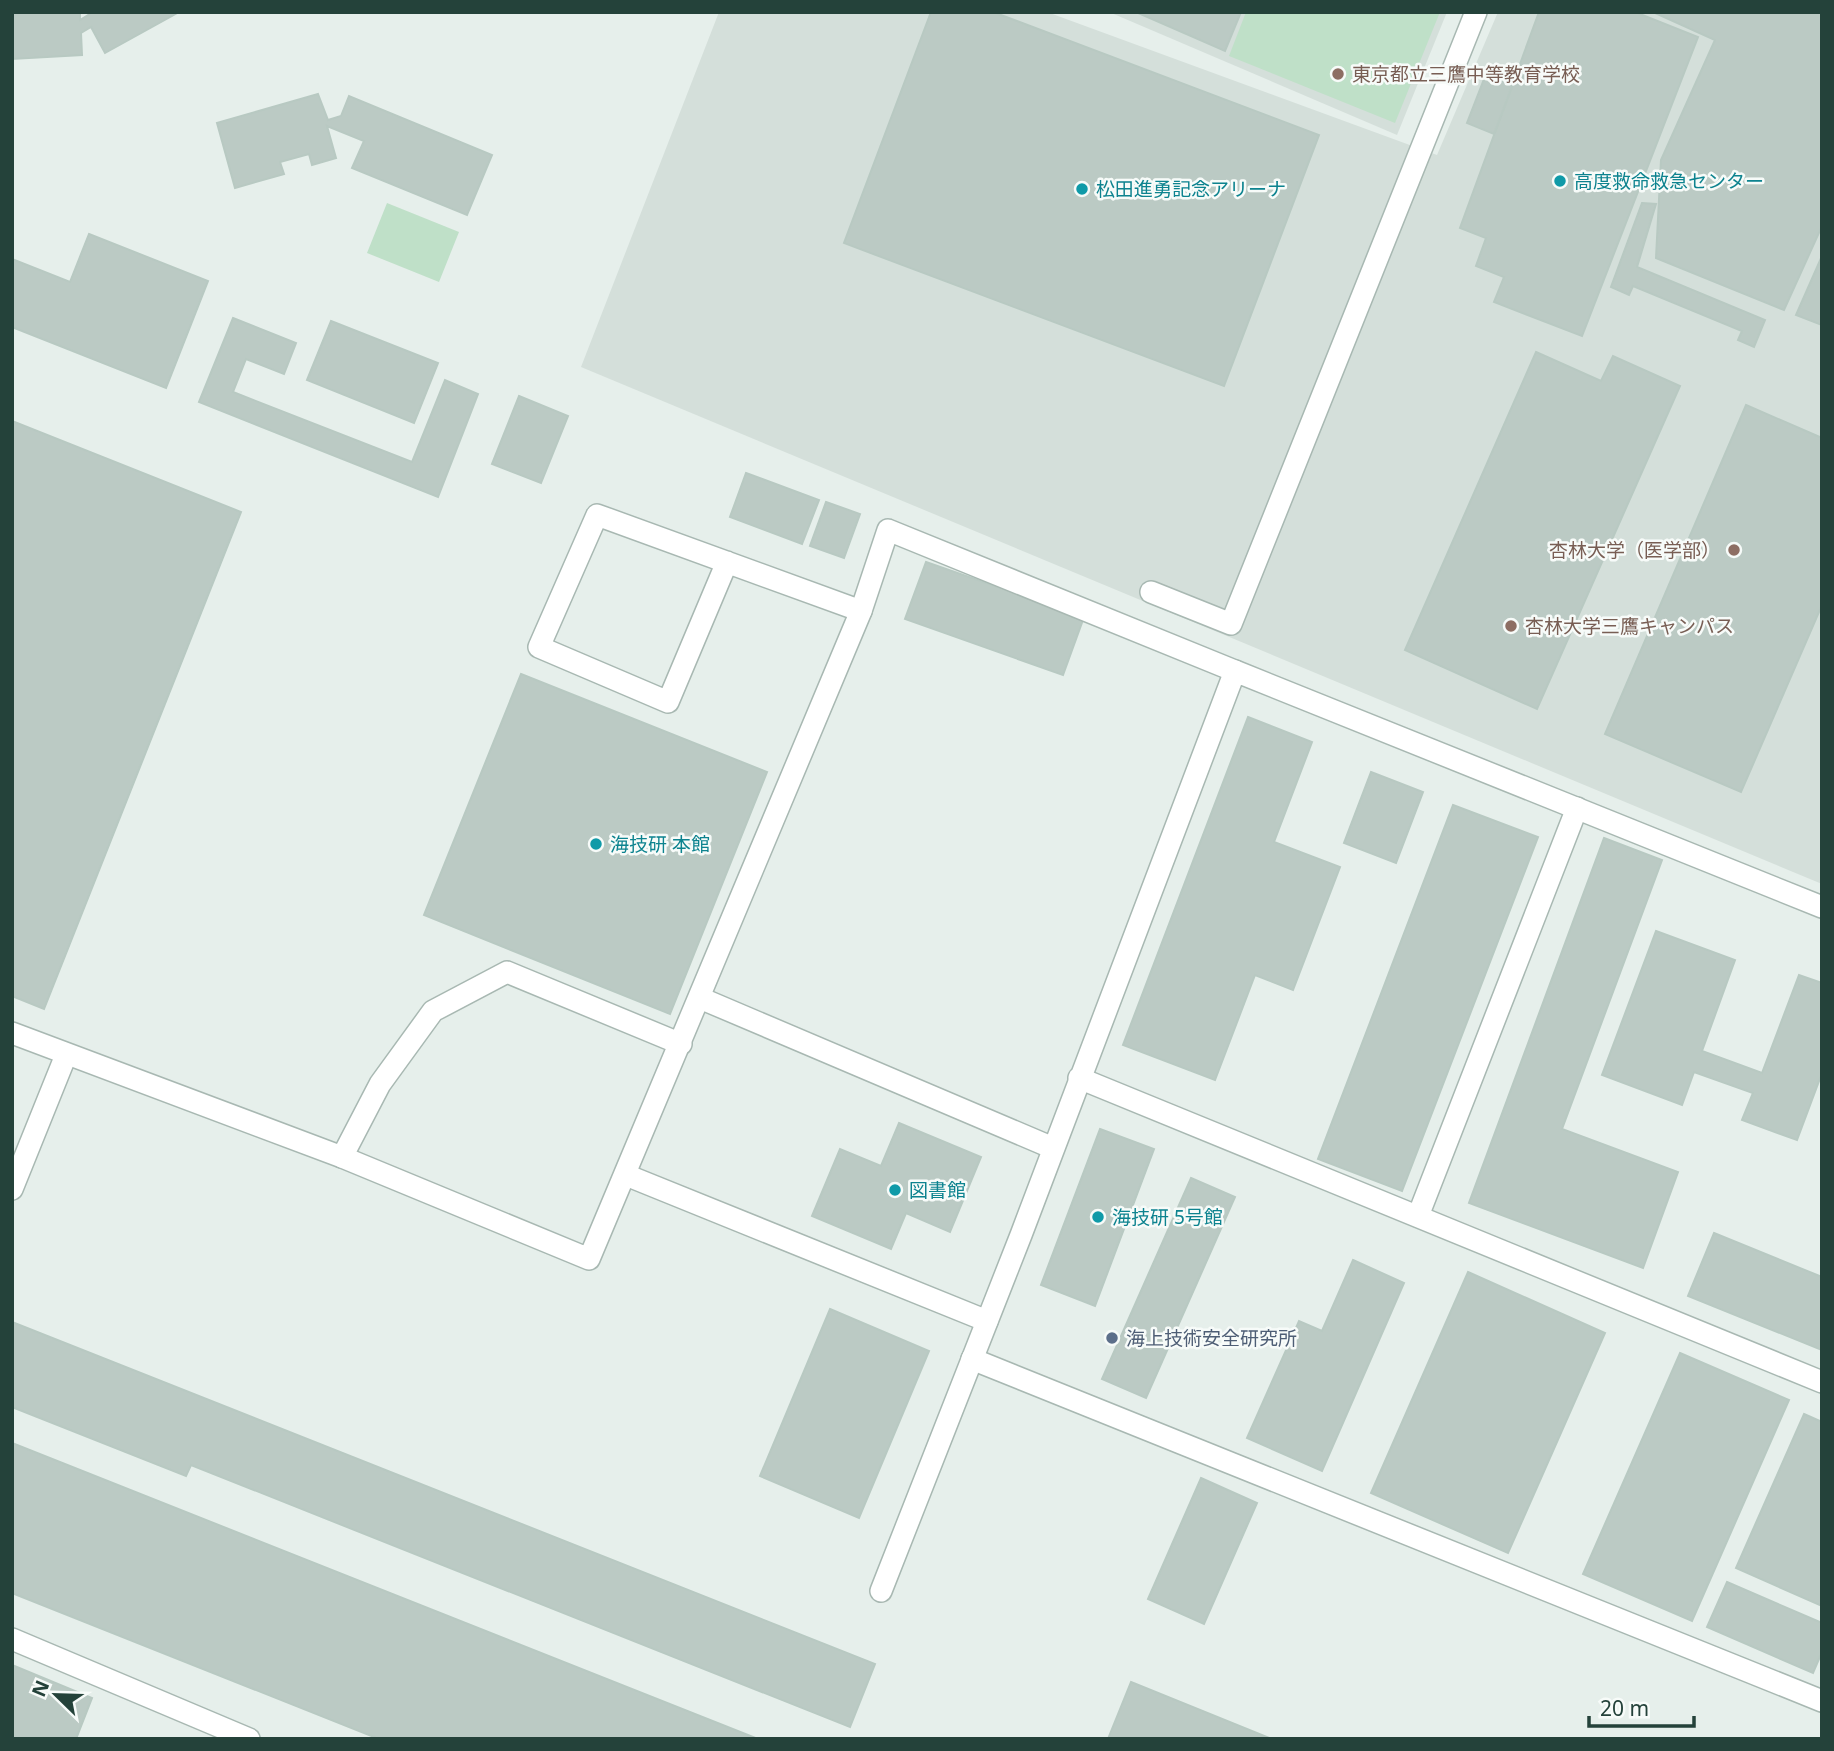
<svg xmlns="http://www.w3.org/2000/svg" width="1834" height="1751" font-family="'Noto Sans','Noto Sans JP',sans-serif">
	<style>
		.built { fill: #d4dfda }
		.green { fill: #bfe0c8 }
		.building { fill: #bbcac4; stroke: #b8c9c2; stroke-width: 2 }
		.lines { fill: none; stroke-linecap: round; stroke-linejoin: round }
		.minor-casing { stroke: #a8b8b2; stroke-width: 24 }
		.minor { stroke: #fff; stroke-width: 21 }
		.education-dot { fill: #8d6e63; stroke: #f7fbf9; stroke-width: 2.5 }
		.culture-dot { fill: #0f9aa8; stroke: #f7fbf9; stroke-width: 2.5 }
		.service-dot { fill: #5c6f8a; stroke: #f7fbf9; stroke-width: 2.5 }
		.labels { text-anchor: middle; stroke-width: 5; stroke-linejoin: round; paint-order: stroke }
		.education-label { font-size: 19px; fill: #785e54; stroke: #f7fbf9; text-anchor: start }
		.culture-label { font-size: 19px; fill: #0d838f; stroke: #f7fbf9; text-anchor: start }
		.service-label { font-size: 19px; fill: #4e5e75; stroke: #f7fbf9; text-anchor: start }
	</style>
	<rect width="100%" height="100%" fill="#e6efeb"/>
	<!-- built -->
	<g class="built">
		<polygon points="719,12 1047,12 1437,155 1498,12 1822,12 1822,884 581,367"/>
		<polygon points="1109,12 1447,12 1397,135"/>
	</g>
	<!-- green -->
	<g class="green">
		<polygon points="1246,12 1440,12 1395,123 1229,56"/>
		<polygon points="387,203 459,232 439,282 367,253"/>
	</g>
	<!-- building -->
	<g class="building">
		<polygon points="12,12 80,12 80,20 93,12 179,12 105,53 91,27 81,33 82,55 12,59"/>
		<polygon points="931,12 993,12 1319,135 1224,386 844,243"/>
		<polygon points="1136,12 1241,12 1225,51"/>
		<polygon points="1539,12 1635,12 1698,37 1582,336 1494,302 1504,277 1476,266 1486,238 1460,228"/>
		<polygon points="1653,12 1822,12 1822,226 1784,310 1656,258 1661,160 1715,40"/>
		<polygon points="1486,74 1513,84 1494,134 1467,123"/>
		<polygon points="318,94 328,120 341,116 349,96 492,155 467,215 352,168 364,141 327,126 336,158 312,165 309,154 280,162 284,174 235,188 217,123"/>
		<polygon points="1642,203 1656,204 1637,267 1765,320 1754,347 1738,340 1742,331 1633,286 1629,295 1611,287"/>
		<polygon points="89,234 208,281 166,388 12,327 12,259 70,282"/>
		<polygon points="1822,256 1822,325 1796,315"/>
		<polygon points="233,318 296,343 284,374 246,359 233,392 412,462 445,380 478,394 438,497 199,402"/>
		<polygon points="331,321 438,363 414,423 307,380"/>
		<polygon points="1536,352 1601,381 1613,356 1680,386 1537,709 1405,650"/>
		<polygon points="519,396 568,416 541,483 492,464"/>
		<polygon points="1746,405 1822,438 1822,605 1741,792 1605,734"/>
		<polygon points="12,421 241,512 44,1009 12,996"/>
		<polygon points="746,473 819,500 802,544 730,517"/>
		<polygon points="826,502 860,514 844,558 810,546"/>
		<polygon points="926,562 1084,617 1063,675 905,619"/>
		<polygon points="521,674 767,772 670,1014 424,915"/>
		<polygon points="1248,717 1312,742 1274,842 1340,867 1293,990 1255,975 1215,1080 1123,1045"/>
		<polygon points="1371,772 1423,792 1396,863 1344,843"/>
		<polygon points="1453,805 1538,837 1402,1191 1318,1159"/>
		<polygon points="1604,838 1662,860 1562,1129 1678,1172 1643,1268 1469,1203"/>
		<polygon points="1656,931 1735,960 1702,1051 1762,1073 1799,975 1822,983 1822,1073 1797,1140 1742,1120 1753,1093 1694,1072 1682,1105 1602,1075"/>
		<polygon points="899,1123 981,1157 950,1232 906,1213 891,1249 812,1216 840,1149 881,1166"/>
		<polygon points="1100,1129 1154,1149 1095,1306 1041,1285"/>
		<polygon points="1191,1178 1235,1197 1146,1398 1102,1379"/>
		<polygon points="1714,1233 1822,1277 1822,1350 1688,1296"/>
		<polygon points="1353,1260 1404,1283 1322,1471 1247,1438 1299,1321 1322,1331"/>
		<polygon points="1468,1272 1605,1333 1508,1553 1371,1493"/>
		<polygon points="830,1309 929,1351 859,1518 760,1476"/>
		<polygon points="12,1322 875,1664 850,1727 191,1465 186,1476 12,1407"/>
		<polygon points="1680,1353 1789,1400 1692,1621 1583,1574"/>
		<polygon points="1804,1414 1822,1422 1822,1606 1736,1568"/>
		<polygon points="12,1443 758,1739 379,1739 12,1593"/>
		<polygon points="1201,1478 1257,1503 1204,1624 1148,1599"/>
		<polygon points="1727,1582 1822,1623 1822,1652 1813,1673 1707,1627"/>
		<polygon points="12,1665 92,1698 76,1739 12,1739"/>
		<polygon points="1131,1682 1272,1739 1108,1739"/>
	</g>
	<g class="lines">
		<defs>
			<g id="minor">
				<polyline points="727,562 668,702 539,647 597,515 861,611"/>
				<polyline points="1151,592 1231,624 1476,12"/>
				<polyline points="700,998 1053,1148"/>
				<polyline points="12,1033 342,1157 589,1259 861,611 888,530 1235,671"/>
				<polyline points="1079,1078 1822,1382"/>
				<polyline points="342,1157 380,1084 433,1011 507,972 681,1044"/>
				<polyline points="626,1175 987,1321"/>
				<polyline points="12,1189 66,1055"/>
				<polyline points="1418,1216 1577,808"/>
				<polyline points="972,1359 1822,1701"/>
				<polyline points="881,1591 1021,1235 1235,671 1822,907"/>
				<polyline points="12,1639 249,1739"/>
			</g>
		</defs>
		<!-- minor casing -->
		<use href="#minor" class="minor-casing"/>
		<!-- minor -->
		<use href="#minor" class="minor"/>
	</g>
	<!-- markers -->
	<g class="education-dot">
		<circle cx="1338" cy="74" r="7"/>
		<circle cx="1734" cy="550" r="7"/>
		<circle cx="1511" cy="626" r="7"/>
	</g>
	<g class="culture-dot">
		<circle cx="1560" cy="181" r="7"/>
		<circle cx="1082" cy="189" r="7"/>
		<circle cx="596" cy="844" r="7"/>
		<circle cx="895" cy="1190" r="7"/>
		<circle cx="1098" cy="1217" r="7"/>
	</g>
	<circle class="service-dot" cx="1112" cy="1338" r="7"/>
	<g class="labels">
		<!-- education labels -->
		<g class="education-label">
			<text x="1352" y="81">東京都立三鷹中等教育学校</text>
			<text x="1720" y="557" text-anchor="end">杏林大学（医学部）</text>
			<text x="1525" y="633">杏林大学三鷹キャンパス</text>
		</g>
		<!-- culture labels -->
		<g class="culture-label">
			<text x="1574" y="188">高度救命救急センター</text>
			<text x="1096" y="196">松田進勇記念アリーナ</text>
			<text x="610" y="851">海技研 本館</text>
			<text x="909" y="1197">図書館</text>
			<text x="1112" y="1224">海技研 5号館</text>
		</g>
		<!-- service labels -->
		<g class="service-label">
			<text x="1126" y="1345">海上技術安全研究所</text>
		</g>
	</g>
	<!-- border -->
	<rect width="1834" height="1751" fill="none" stroke="#24423a" stroke-width="28"/>
	<!-- north arrow -->
	<g transform="translate(56 1695) rotate(293)" stroke="#f7fbf9" stroke-width="5" paint-order="stroke">
	<path d="M0-5L12 26L0 18L-12 26Z" fill="#24423a"/>
	<text y="-10" font-size="19" font-weight="bold" text-anchor="middle" fill="#24423a">N</text>
	</g>
	<!-- scale -->
	<path d="M1589 1716v10h105v-10" fill="none" stroke="#24423a" stroke-width="3.5"/>
	<text x="1600" y="1716" font-size="21" fill="#24423a" stroke="#f7fbf9" stroke-width="5" paint-order="stroke">20 m</text>
</svg>
